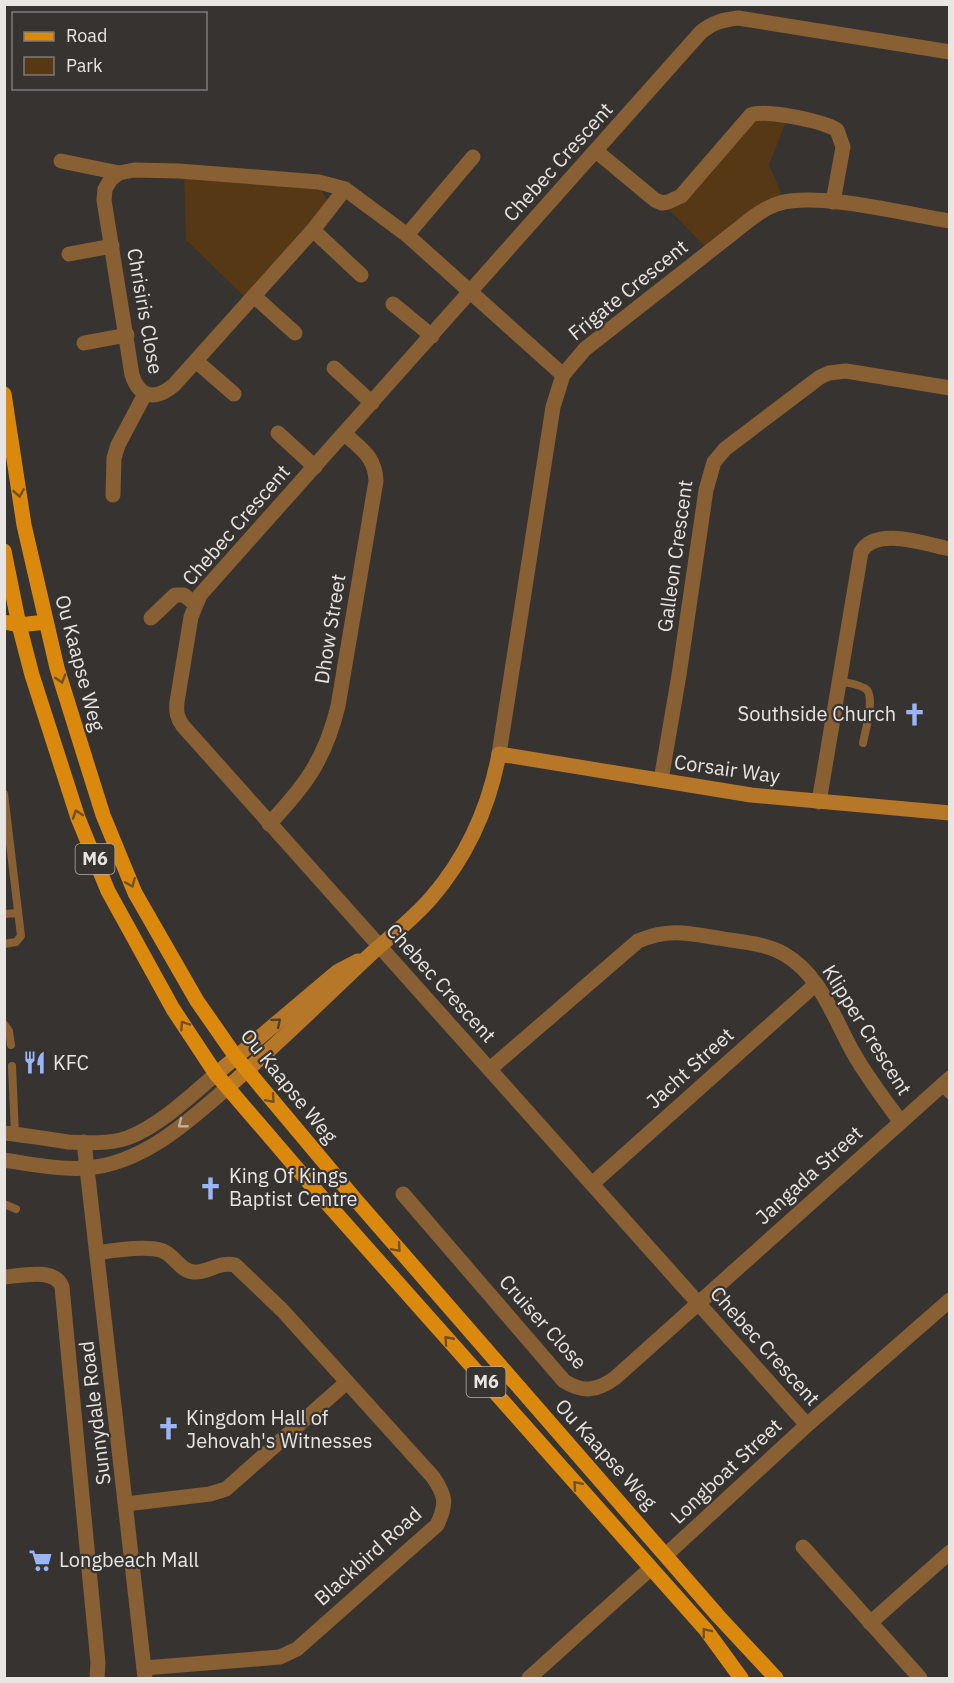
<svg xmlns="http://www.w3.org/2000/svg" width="954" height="1683" font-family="'IBM Plex Sans',sans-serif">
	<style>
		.green { fill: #563815 }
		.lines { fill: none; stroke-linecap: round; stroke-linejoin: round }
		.lane { stroke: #886034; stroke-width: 8 }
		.street { stroke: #886034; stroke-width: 15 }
		.secondary { stroke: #b77728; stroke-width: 15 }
		.primary { stroke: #db890d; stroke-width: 15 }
		.oneway { stroke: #705124 }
		.oneway2 { stroke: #51412e }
		.oneway3 { stroke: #c2b09d }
		.labels { text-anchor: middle; stroke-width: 4.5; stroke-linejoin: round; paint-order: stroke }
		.shield { fill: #373330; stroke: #b3b0ad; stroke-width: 1.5 }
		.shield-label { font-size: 18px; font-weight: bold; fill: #e8e5e3 }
		.street-label { font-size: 20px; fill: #e8e5e3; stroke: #373330 }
		.poi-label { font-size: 20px; fill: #e8e5e3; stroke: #373330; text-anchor: start }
	</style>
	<rect width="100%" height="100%" fill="#373330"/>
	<!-- green -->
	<g class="green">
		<polygon points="754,117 786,121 769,165 785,202 710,252 661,201 680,197"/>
		<polygon points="184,172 320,188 331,206 249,301 186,240"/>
	</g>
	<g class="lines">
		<!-- lane -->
		<g class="lane">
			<path d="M839,681C847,683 861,684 867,690C875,700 865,731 863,743"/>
			<polyline points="4,794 21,936 16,942 4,944"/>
			<polyline points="4,914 18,913"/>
			<polyline points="4,1024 9,1031 11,1045"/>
			<polyline points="12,1066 15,1134"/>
			<polyline points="940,1086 950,1096"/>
			<polyline points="4,1204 16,1209"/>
		</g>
		<!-- street -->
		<g class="street">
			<path d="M596,151L655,200L662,203L668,202L681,196L751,115C765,109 823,121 837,130L843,147L833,202"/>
			<polyline points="61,161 119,173"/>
			<path d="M345,189L313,230L174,385C156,400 140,399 132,375L104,200L105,189L111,179L119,173L134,170L179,171L319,182L345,189L407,235L563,375"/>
			<polyline points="313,230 361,275"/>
			<polyline points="407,235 473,157"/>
			<polyline points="69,254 112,246"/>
			<polyline points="254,296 295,333"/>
			<polyline points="393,304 432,336"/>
			<polyline points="84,343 127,335"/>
			<polyline points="196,361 234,394"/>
			<polyline points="334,368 372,403"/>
			<polyline points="278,433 315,467"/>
			<polyline points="113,495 114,458 118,445 145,394"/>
			<polyline points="151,618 175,595 184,595 195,604"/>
			<path d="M499,754L553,407L563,375L585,349L733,233C747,222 762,208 780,203C821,192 905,214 950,221"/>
			<polyline points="661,780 679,675 706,490 714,462 725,449 820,377 829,373 846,371 950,388"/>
			<path d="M819,802L861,552C876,526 925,544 950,549"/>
			<path d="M269,824C306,785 325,759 338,706L376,481C375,456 361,449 345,434"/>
			<path d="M490,1069L638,941C669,928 687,933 718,938C739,942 766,943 784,954C821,975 834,1019 854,1054C867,1077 884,1099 900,1121"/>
			<path d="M4,1133C26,1135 47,1139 68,1142C87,1143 109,1144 127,1138C158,1127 192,1095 216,1074"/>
			<polyline points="84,1142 145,1678"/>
			<path d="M4,1160C31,1164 60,1170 87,1168C142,1164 188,1122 228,1087"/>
			<polyline points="592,1184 816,984"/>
			<path d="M403,1194L564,1381C583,1393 597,1391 615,1378L950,1078"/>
			<path d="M97,1253C115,1250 147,1245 163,1251C175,1256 180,1271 194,1272C208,1273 219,1261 235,1265L283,1311L433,1477C446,1496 447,1504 437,1525L297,1649L280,1657L144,1668"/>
			<path d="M4,1277C21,1276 55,1267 62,1287L98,1663L97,1678"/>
			<path d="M807,1425L183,726C177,718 176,712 177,702L191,617L200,595L701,32C713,22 723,20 738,18L950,52"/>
			<polyline points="126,1504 210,1494 226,1489 347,1382"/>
			<polyline points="803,1547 920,1678"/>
			<polyline points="667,1554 807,1425 950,1300"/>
			<polyline points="870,1623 950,1552"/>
			<polyline points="529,1678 650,1569"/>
		</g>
		<!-- secondary -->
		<g class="secondary">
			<polyline points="216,1074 337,972 358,961"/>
			<path d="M228,1087C277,1045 324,998 372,953C392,935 414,918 432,897C467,856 489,807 499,754L751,795L950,813"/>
		</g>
		<!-- primary -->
		<g class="primary">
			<polyline points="4,394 24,525 57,668 81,745 103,815 135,893 197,1001 236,1057 355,1199 719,1617 776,1678"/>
			<polyline points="4,551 19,625 32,675 78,818 108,891 173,1009 216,1074 318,1193 706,1630 741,1678"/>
			<polyline points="4,622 19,625 46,622"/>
		</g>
	</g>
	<!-- one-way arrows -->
	<defs><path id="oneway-chevron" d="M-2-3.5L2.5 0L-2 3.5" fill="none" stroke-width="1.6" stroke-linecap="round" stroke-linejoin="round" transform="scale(1.5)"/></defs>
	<g class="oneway">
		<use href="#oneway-chevron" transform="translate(19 493) rotate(81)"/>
		<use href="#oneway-chevron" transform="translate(61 679) rotate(73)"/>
		<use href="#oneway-chevron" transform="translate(77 814) rotate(-109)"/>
		<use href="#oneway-chevron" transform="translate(131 883) rotate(68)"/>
		<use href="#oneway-chevron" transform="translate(184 1025) rotate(-124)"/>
		<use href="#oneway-chevron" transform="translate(271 1099) rotate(49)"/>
		<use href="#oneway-chevron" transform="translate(397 1248) rotate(49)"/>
		<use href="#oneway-chevron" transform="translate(448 1340) rotate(-132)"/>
		<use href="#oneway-chevron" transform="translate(577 1485) rotate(-131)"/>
		<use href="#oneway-chevron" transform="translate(706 1632) rotate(-128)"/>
	</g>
	<use class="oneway2" href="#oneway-chevron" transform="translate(277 1022) rotate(-40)"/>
	<use class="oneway3" href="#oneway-chevron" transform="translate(182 1124) rotate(141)"/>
	<!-- icons -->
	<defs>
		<symbol id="church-bare" viewBox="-9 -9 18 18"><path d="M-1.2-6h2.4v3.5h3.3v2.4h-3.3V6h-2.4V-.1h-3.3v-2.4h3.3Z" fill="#98b5fd" stroke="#373330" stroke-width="2.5" paint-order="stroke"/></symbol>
		<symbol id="restaurant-bare" viewBox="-9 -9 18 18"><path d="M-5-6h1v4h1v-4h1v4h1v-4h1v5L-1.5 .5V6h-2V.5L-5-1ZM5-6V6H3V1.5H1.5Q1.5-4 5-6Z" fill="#98b5fd" stroke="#373330" stroke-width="2.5" paint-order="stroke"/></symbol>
		<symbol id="supermarket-bare" viewBox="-9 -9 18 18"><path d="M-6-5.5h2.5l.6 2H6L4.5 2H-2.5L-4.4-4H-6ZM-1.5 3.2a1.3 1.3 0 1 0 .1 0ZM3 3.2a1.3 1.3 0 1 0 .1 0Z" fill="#98b5fd" stroke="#373330" stroke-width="2.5" paint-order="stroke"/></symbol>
	</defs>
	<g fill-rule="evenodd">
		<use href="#church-bare" x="898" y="698" width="33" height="33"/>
		<use href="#restaurant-bare" x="18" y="1046" width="33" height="33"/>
		<use href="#church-bare" x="194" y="1172" width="33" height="33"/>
		<use href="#church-bare" x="152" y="1412" width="33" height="33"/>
		<use href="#supermarket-bare" x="24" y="1544" width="33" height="33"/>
	</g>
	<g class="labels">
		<!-- shield labels -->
		<g class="shield">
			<rect x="75.5" y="844" width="39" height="30" rx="4.5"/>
			<rect x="466.5" y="1367" width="39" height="30" rx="4.5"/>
		</g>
		<g class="shield-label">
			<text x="95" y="865">M6</text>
			<text x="486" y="1388">M6</text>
		</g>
		<!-- street labels -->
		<g class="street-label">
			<text transform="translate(558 162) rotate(-48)" y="7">Chebec Crescent</text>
			<text transform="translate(628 290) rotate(-39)" y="7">Frigate Crescent</text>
			<text transform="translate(145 311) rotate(80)" y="7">Chrisiris Close</text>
			<text transform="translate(236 525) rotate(-49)" y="7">Chebec Crescent</text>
			<text transform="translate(675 556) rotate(-82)" y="7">Galleon Crescent</text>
			<text transform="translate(330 629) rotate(-81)" y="7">Dhow Street</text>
			<text transform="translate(80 663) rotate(75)" y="7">Ou Kaapse Weg</text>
			<text transform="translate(727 769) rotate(8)" y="7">Corsair Way</text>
			<text transform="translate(441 983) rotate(48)" y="7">Chebec Crescent</text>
			<text transform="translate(867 1030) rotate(58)" y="7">Klipper Crescent</text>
			<text transform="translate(690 1068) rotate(-42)" y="7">Jacht Street</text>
			<text transform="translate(289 1086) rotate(51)" y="7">Ou Kaapse Weg</text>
			<text transform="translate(809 1175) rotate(-42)" y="7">Jangada Street</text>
			<text transform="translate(543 1322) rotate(48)" y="7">Cruiser Close</text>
			<text transform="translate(765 1346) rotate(48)" y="7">Chebec Crescent</text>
			<text transform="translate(95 1413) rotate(-97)" y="7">Sunnydale Road</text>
			<text transform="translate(606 1454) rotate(48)" y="7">Ou Kaapse Weg</text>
			<text transform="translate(726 1471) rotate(-43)" y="7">Longboat Street</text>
			<text transform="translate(368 1556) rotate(-42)" y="7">Blackbird Road</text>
		</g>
		<!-- poi labels -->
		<g class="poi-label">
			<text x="896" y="721" text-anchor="end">Southside Church</text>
			<text x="53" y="1070">KFC</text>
			<text x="229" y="1183">King Of Kings<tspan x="229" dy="23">Baptist Centre</tspan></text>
			<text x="186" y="1425">Kingdom Hall of<tspan x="186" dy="23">Jehovah's Witnesses</tspan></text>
			<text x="59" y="1567">Longbeach Mall</text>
		</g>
	</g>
	<!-- border -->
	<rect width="954" height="1683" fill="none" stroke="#e8e5e3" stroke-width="12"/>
	<!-- legend -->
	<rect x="12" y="12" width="195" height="78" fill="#373330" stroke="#7e7a78" stroke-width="1.5"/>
	<rect x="24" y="32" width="30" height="9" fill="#db890d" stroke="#7e7a78" stroke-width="1.5"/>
	<text x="66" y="42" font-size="18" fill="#e8e5e3">Road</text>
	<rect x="24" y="57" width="30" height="18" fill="#563815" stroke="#7e7a78" stroke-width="1.5"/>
	<text x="66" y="72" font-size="18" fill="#e8e5e3">Park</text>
</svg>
